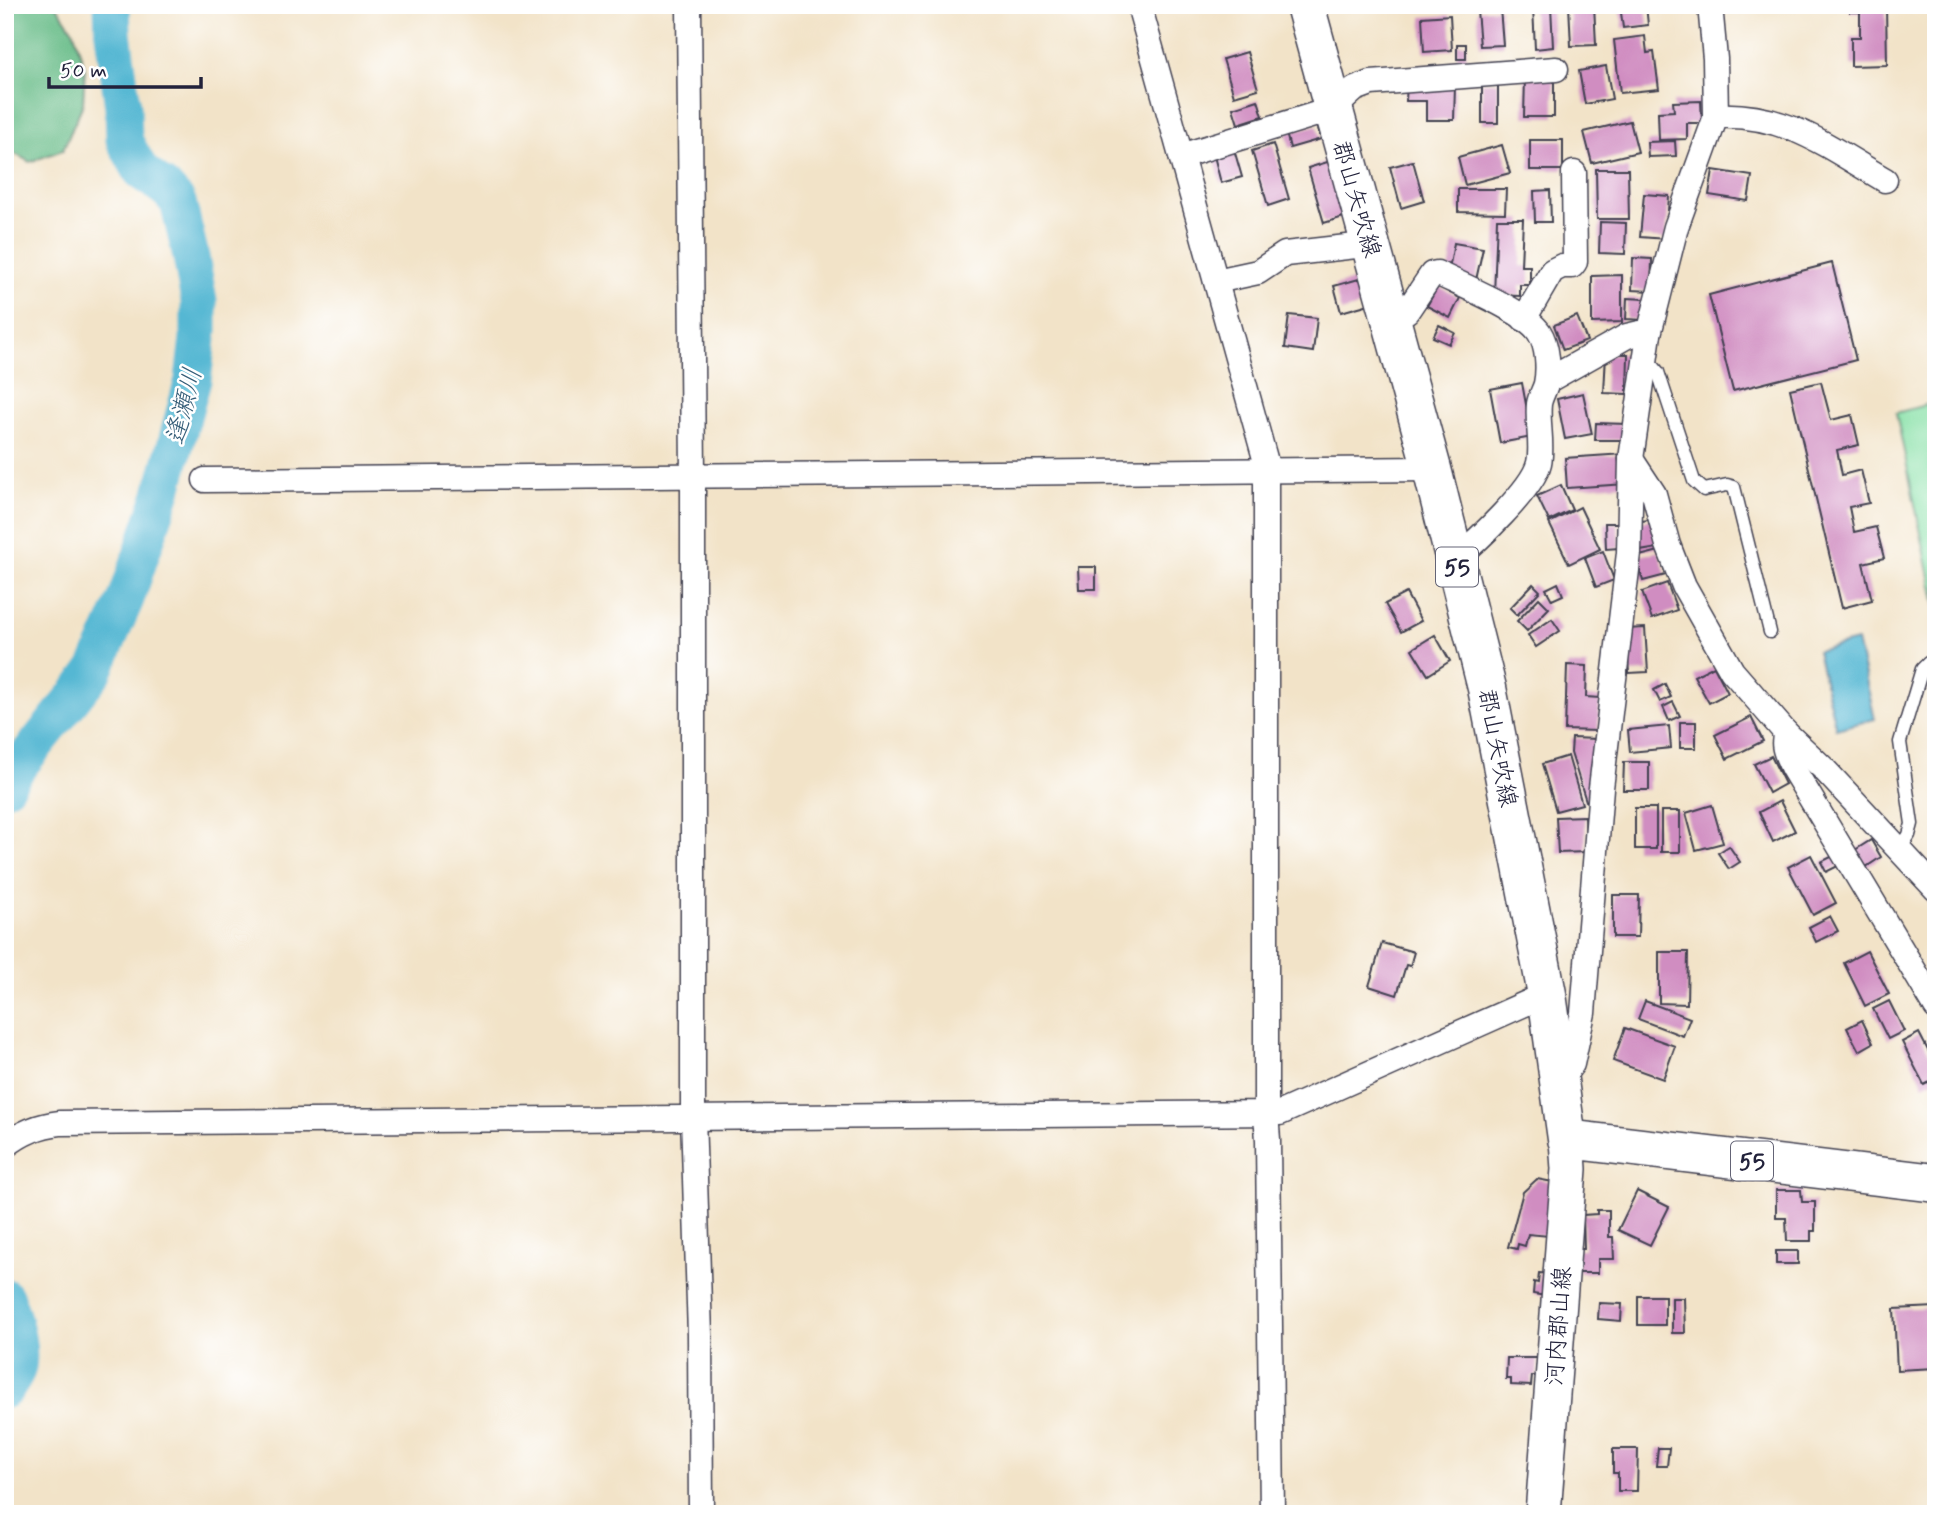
<svg xmlns="http://www.w3.org/2000/svg" width="1941" height="1519" font-family="Mynerve,'Klee One',sans-serif">
	<style>
		.green { fill: #86e0a6; stroke: #548170; stroke-width: 2 }
		.forest { fill: #6cbe8b; stroke: #477063; stroke-width: 2 }
		.water { fill: #54b7d3; stroke: #3b6c87; stroke-width: 2 }
		.lines { fill: none; stroke-linecap: round; stroke-linejoin: round }
		.river { stroke: #54b7d3; stroke-width: 37 }
		.building { fill: #d08dc1 }
		.lane-casing { stroke: #413f50; stroke-width: 15 }
		.street-casing { stroke: #413f50; stroke-width: 27 }
		.secondary-casing { stroke: #413f50; stroke-width: 38 }
		.primary-casing { stroke: #413f50; stroke-width: 41 }
		.lane { stroke: #fff; stroke-width: 12 }
		.street { stroke: #fff; stroke-width: 24 }
		.secondary { stroke: #fff; stroke-width: 35 }
		.primary { stroke: #fff; stroke-width: 38 }
		.labels { text-anchor: middle; stroke-width: 5; stroke-linejoin: round; paint-order: stroke }
		.shield { fill: #fff; stroke: #646476; stroke-width: 2 }
		.shield-label { font-size: 23px; font-weight: bold; fill: #22223b }
		.street-label { font-size: 24px; fill: #22223b; stroke: #fff }
		.water-label { font-size: 26px; font-style: italic; fill: #365e78; stroke: #fff }
	</style>
	<rect width="100%" height="100%" fill="#fff"/>
	<filter id="ink" filterUnits="userSpaceOnUse"><feTurbulence type="fractalNoise" baseFrequency=".0143" numOctaves="2"/><feDisplacementMap in="SourceGraphic" scale="14" xChannelSelector="R" yChannelSelector="G"/><feConvolveMatrix kernelMatrix="1 2 1 2 8 2 1 2 1" color-interpolation-filters="sRGB"/></filter>
	<filter id="wash" filterUnits="userSpaceOnUse"><feTurbulence type="fractalNoise" baseFrequency=".00686" numOctaves="4" result="noise"/><feDisplacementMap in="SourceGraphic" scale="28" xChannelSelector="R" yChannelSelector="G"/><feGaussianBlur stdDeviation="1.57" result="paint"/><feColorMatrix in="noise" values="0 0 0 0 0 0 0 0 0 0 0 0 0 0 0 0 0 1.4 0 .05"/><feComposite in="paint" operator="in"/></filter>
	<g filter="url(#wash)">
		<rect width="100%" height="100%" fill="#f2e3c8"/>
		<!-- green -->
		<polygon class="green" points="1936,402 1936,606 1896,413"/>
		<!-- forest -->
		<polygon class="forest" points="5,5 56,5 74,32 85,69 83,104 63,150 30,162 5,149"/>
		<!-- water -->
		<polygon class="water" points="1857,641 1875,719 1836,729 1817,651"/>
		<g class="lines">
			<!-- river -->
			<g class="river">
				<polyline points="5,787 19,766 94,672 126,599 162,494 193,380 199,330 199,301 191,257 178,202 167,190 141,171 124,140 123,107 113,33 112,5"/>
				<path d="M5,1297C13,1314 23,1352 17,1370C14,1377 9,1384 5,1390"/>
			</g>
		</g>
		<g id="blocks">
			<!-- building -->
			<g class="building">
				<polygon points="1569,5 1594,5 1596,45 1571,46"/>
				<polygon points="1620,5 1646,5 1648,25 1623,28"/>
				<polygon points="1850,5 1886,5 1887,65 1851,66 1851,37 1860,37 1860,12 1850,12"/>
				<polygon points="1551,6 1553,47 1535,49 1533,7"/>
				<polygon points="1500,8 1503,45 1480,46 1477,10"/>
				<polygon points="1450,15 1452,50 1424,52 1422,17"/>
				<polygon points="1645,36 1647,53 1654,52 1659,89 1620,93 1614,40"/>
				<rect x="1457" y="44" width="9" height="15"/>
				<polygon points="1247,52 1258,89 1234,96 1223,59"/>
				<polygon points="1606,66 1612,99 1585,104 1579,71"/>
				<polygon points="1525,77 1554,78 1554,117 1524,117"/>
				<rect x="1482" y="82" width="16" height="41"/>
				<polygon points="1407,84 1455,85 1454,120 1426,120 1426,101 1406,101"/>
				<polygon points="1258,100 1263,116 1238,124 1233,108"/>
				<polygon points="1701,101 1702,123 1687,123 1687,139 1659,140 1658,112 1674,111 1673,102"/>
				<polygon points="1630,121 1638,152 1592,163 1584,132"/>
				<polygon points="1317,125 1321,139 1290,148 1286,133"/>
				<rect x="1530" y="140" width="33" height="30"/>
				<polygon points="1675,141 1676,156 1648,157 1647,142"/>
				<polygon points="1273,144 1289,199 1268,206 1252,151"/>
				<polygon points="1502,145 1510,173 1465,185 1458,157"/>
				<polygon points="1233,146 1242,177 1221,183 1213,152"/>
				<polygon points="1334,160 1350,215 1324,223 1308,168"/>
				<polygon points="1413,161 1424,201 1401,208 1390,167"/>
				<polygon points="1596,169 1628,169 1629,219 1597,219"/>
				<polygon points="1713,170 1752,176 1748,201 1709,195"/>
				<polygon points="1458,189 1506,189 1505,213 1458,212"/>
				<polygon points="1550,190 1551,222 1535,222 1534,191"/>
				<polygon points="1644,194 1669,196 1666,239 1640,237"/>
				<polygon points="1497,219 1523,219 1521,266 1530,266 1530,285 1520,285 1520,296 1494,295"/>
				<polygon points="1600,222 1626,223 1625,254 1599,253"/>
				<polygon points="1454,243 1483,248 1476,280 1448,275"/>
				<polygon points="1633,258 1652,259 1651,291 1632,290"/>
				<polygon points="1832,263 1856,360 1733,391 1709,295"/>
				<polygon points="1622,275 1622,322 1592,323 1592,276"/>
				<polygon points="1366,277 1373,303 1341,312 1334,286"/>
				<polygon points="1438,286 1460,298 1450,318 1427,306"/>
				<polygon points="1627,298 1645,299 1644,320 1626,319"/>
				<polygon points="1289,315 1317,318 1313,352 1285,348"/>
				<polygon points="1577,316 1587,341 1563,350 1554,325"/>
				<polygon points="1439,325 1455,333 1449,344 1433,337"/>
				<polygon points="1606,354 1628,354 1627,394 1604,393"/>
				<polygon points="1821,382 1831,420 1852,415 1859,445 1837,450 1842,475 1861,470 1869,503 1849,507 1854,532 1876,527 1884,558 1863,563 1872,600 1842,608 1790,389"/>
				<polygon points="1522,383 1532,437 1500,443 1490,389"/>
				<polygon points="1583,393 1592,434 1565,439 1557,399"/>
				<polygon points="1596,423 1627,424 1627,440 1595,440"/>
				<polygon points="1624,454 1626,484 1567,488 1565,458"/>
				<polygon points="1561,485 1572,510 1549,521 1537,496"/>
				<polygon points="1580,507 1600,549 1569,564 1549,523"/>
				<polygon points="1654,519 1658,548 1640,551 1636,522"/>
				<polygon points="1605,523 1618,523 1619,548 1606,549"/>
				<polygon points="1603,551 1614,580 1596,587 1585,558"/>
				<polygon points="1659,551 1666,575 1643,581 1636,557"/>
				<polygon points="1078,567 1096,567 1096,589 1079,589"/>
				<polygon points="1558,583 1563,595 1552,600 1546,589"/>
				<polygon points="1667,583 1677,610 1652,619 1642,592"/>
				<polygon points="1533,584 1540,591 1517,615 1510,608"/>
				<polygon points="1406,593 1421,621 1401,632 1385,604"/>
				<polygon points="1539,598 1549,608 1527,631 1517,621"/>
				<polygon points="1552,619 1560,631 1536,647 1528,635"/>
				<polygon points="1645,628 1648,672 1629,673 1626,629"/>
				<polygon points="1435,635 1450,661 1428,675 1412,649"/>
				<polygon points="1567,665 1587,666 1586,697 1600,698 1598,731 1565,730"/>
				<polygon points="1714,666 1728,693 1709,703 1694,676"/>
				<polygon points="1665,684 1671,697 1660,702 1654,690"/>
				<polygon points="1673,702 1680,716 1669,721 1663,707"/>
				<polygon points="1751,717 1763,741 1727,759 1715,735"/>
				<rect x="1680" y="722" width="16" height="26"/>
				<polygon points="1669,726 1671,748 1630,752 1628,730"/>
				<polygon points="1572,738 1597,739 1594,801 1586,801 1571,753"/>
				<polygon points="1568,756 1582,804 1556,811 1542,764"/>
				<polygon points="1771,756 1785,784 1769,793 1754,764"/>
				<polygon points="1624,762 1649,762 1649,790 1623,790"/>
				<polygon points="1780,801 1795,831 1773,842 1759,812"/>
				<polygon points="1712,805 1723,843 1696,850 1686,813"/>
				<rect x="1635" y="808" width="21" height="41"/>
				<rect x="1661" y="811" width="19" height="41"/>
				<polygon points="1585,816 1586,852 1558,853 1556,817"/>
				<polygon points="1871,840 1881,857 1866,867 1855,850"/>
				<polygon points="1729,846 1740,862 1729,869 1718,853"/>
				<polygon points="1837,854 1842,864 1826,872 1821,862"/>
				<polygon points="1811,855 1836,903 1813,915 1788,867"/>
				<polygon points="1613,895 1639,895 1638,937 1613,937"/>
				<polygon points="1830,916 1838,931 1816,942 1809,927"/>
				<polygon points="1382,943 1414,952 1410,966 1406,965 1397,995 1369,986"/>
				<polygon points="1867,951 1889,994 1865,1006 1844,963"/>
				<polygon points="1659,952 1688,952 1687,1004 1659,1003"/>
				<polygon points="1645,1001 1690,1018 1683,1036 1638,1019"/>
				<polygon points="1889,1001 1904,1031 1888,1039 1873,1009"/>
				<polygon points="1862,1020 1873,1043 1859,1051 1847,1028"/>
				<polygon points="1625,1028 1675,1046 1663,1079 1613,1061"/>
				<polygon points="1919,1033 1936,1066 1936,1079 1924,1085 1902,1042"/>
				<polygon points="1537,1179 1553,1182 1549,1236 1528,1234 1525,1246 1518,1244 1517,1249 1508,1247 1523,1192"/>
				<polygon points="1776,1190 1801,1190 1802,1202 1815,1202 1815,1231 1811,1231 1811,1241 1787,1241 1786,1218 1776,1218"/>
				<polygon points="1637,1191 1669,1207 1650,1245 1618,1230"/>
				<polygon points="1597,1210 1609,1210 1609,1237 1613,1237 1614,1259 1598,1259 1598,1273 1578,1273 1577,1249 1584,1249 1583,1215 1597,1214"/>
				<rect x="1776" y="1251" width="22" height="13"/>
				<polygon points="1539,1273 1548,1274 1546,1296 1533,1294 1534,1282 1538,1283"/>
				<rect x="1638" y="1296" width="27" height="29"/>
				<polygon points="1672,1298 1684,1298 1685,1333 1672,1333"/>
				<polygon points="1599,1303 1622,1304 1621,1321 1598,1319"/>
				<polygon points="1936,1307 1936,1368 1897,1370 1894,1309"/>
				<polygon points="1507,1358 1538,1358 1537,1376 1532,1376 1531,1386 1511,1385 1511,1379 1506,1379"/>
				<polygon points="1658,1448 1669,1448 1667,1466 1656,1466"/>
				<polygon points="1613,1449 1638,1449 1637,1491 1618,1491 1618,1473 1613,1473"/>
			</g>
		</g>
	</g>
	<g filter="url(#ink)">
		<use href="#blocks" fill-opacity="0" stroke="#413f50" stroke-width="2"/>
		<g class="lines">
			<defs>
				<g id="lane">
					<polyline points="1645,362 1654,367 1658,372 1694,481 1704,490 1727,485 1734,487 1770,632"/>
					<polyline points="1899,851 1909,835 1912,824 1900,742 1922,669 1928,663 1936,662"/>
				</g>
				<g id="street">
					<polyline points="689,5 693,475 693,1116 700,1335 701,1514"/>
					<polyline points="1139,5 1266,462 1266,1113 1268,1140 1272,1514"/>
					<path d="M1716,116C1785,112 1828,147 1885,180"/>
					<polyline points="1181,156 1333,109 1355,89 1371,83 1556,69"/>
					<polyline points="1216,281 1258,272 1285,254 1356,246 1369,242"/>
					<polyline points="1524,319 1552,271 1562,266 1572,266 1575,262 1574,173"/>
					<path d="M1391,321L1407,311L1432,274L1437,273C1461,285 1525,311 1539,332C1548,346 1549,369 1546,384C1544,391 1540,397 1539,404C1537,424 1543,444 1539,463C1533,489 1476,542 1455,559"/>
					<polyline points="1547,381 1627,336 1640,333 1649,334"/>
					<polyline points="1631,459 1654,494 1668,545 1684,586 1732,671 1786,733 1823,768 1936,889"/>
					<path d="M205,480C614,475 1023,474 1432,469"/>
					<path d="M1786,733C1781,746 1787,755 1792,767L1936,1007"/>
					<polyline points="1560,1080 1572,1064 1583,1013 1601,788 1629,553 1631,459 1649,334 1676,227 1716,116 1715,59 1710,5"/>
					<path d="M5,1146C21,1133 40,1125 60,1123L1280,1113L1547,994"/>
				</g>
				<polyline id="secondary" points="1543,1514 1569,1169 1567,1139"/>
				<polyline id="primary" points="1305,5 1432,469 1487,688 1547,994 1567,1139 1936,1183"/>
			</defs>
			<!-- lane casing -->
			<use href="#lane" class="lane-casing"/>
			<!-- street casing -->
			<use href="#street" class="street-casing"/>
			<!-- secondary casing -->
			<use href="#secondary" class="secondary-casing"/>
			<!-- primary casing -->
			<use href="#primary" class="primary-casing"/>
			<!-- lane -->
			<use href="#lane" class="lane"/>
			<!-- street -->
			<use href="#street" class="street"/>
			<!-- secondary -->
			<use href="#secondary" class="secondary"/>
			<!-- primary -->
			<use href="#primary" class="primary"/>
		</g>
	</g>
	<g class="labels">
		<!-- shield labels -->
		<g class="shield">
			<rect x="1436" y="547.5" width="42" height="39" rx="5"/>
			<rect x="1731" y="1141.5" width="42" height="39" rx="5"/>
		</g>
		<g class="shield-label">
			<text x="1457" y="575">55</text>
			<text x="1752" y="1169">55</text>
		</g>
		<!-- street labels -->
		<g class="street-label">
			<text transform="translate(1357 199) rotate(74)" y="8">郡山矢吹線</text>
			<text transform="translate(1498 748) rotate(79)" y="8">郡山矢吹線</text>
			<text transform="translate(1558 1326) rotate(-86)" y="8">河内郡山線</text>
		</g>
		<!-- water labels -->
		<g class="water-label">
			<text transform="translate(183 406) rotate(-76)" y="9">逢瀬川</text>
		</g>
	</g>
	<!-- margin -->
	<rect width="1941" height="1519" fill="none" stroke="#fff" stroke-width="28"/>
	<!-- scale -->
	<path d="M49 77v10h152v-10" fill="none" stroke="#22223b" stroke-width="3.5"/>
	<text x="60" y="77" font-size="21" fill="#22223b" stroke="#ffffff" stroke-width="5" paint-order="stroke">50 m</text>
</svg>
